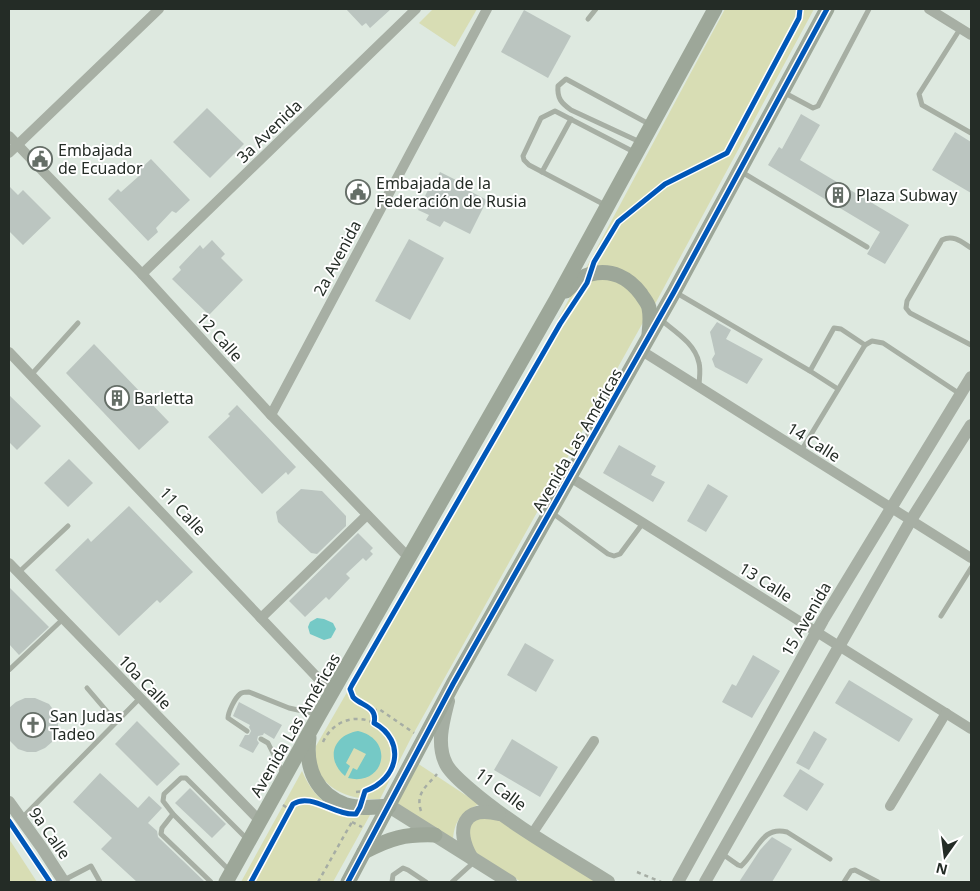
<svg xmlns="http://www.w3.org/2000/svg" width="980" height="891" font-family="'Noto Sans',sans-serif">
	<style>
		.green { fill: #d8ddb4 }
		.water { fill: #75c9c6 }
		.building { fill: #bbc5c0 }
		.lines { fill: none; stroke-linecap: round; stroke-linejoin: round }
		.path { stroke: #a6ada4; stroke-width: 2.5; stroke-dasharray: 4 4; stroke-linecap: butt }
		.service { stroke: #a7afa4; stroke-width: 5 }
		.minor { stroke: #a7afa4; stroke-width: 10 }
		.tertiary { stroke: #a7afa4; stroke-width: 12 }
		.secondary { stroke: #a5aea2; stroke-width: 14 }
		.primary { stroke: #9da799; stroke-width: 15 }
		.cycleway-casing { stroke: #fff; stroke-width: 8 }
		.cycleway { stroke: #0057b8; stroke-width: 5 }
		.labels { text-anchor: middle; stroke-width: 4; stroke-linejoin: round; paint-order: stroke }
		.street-label { font-size: 16px; fill: #242c26; stroke: #fff }
		.poi-label { font-size: 16px; fill: #242c26; stroke: #fff; text-anchor: start }
	</style>
	<rect width="100%" height="100%" fill="#dee9e0"/>
	<!-- green -->
	<g class="green">
		<polygon points="433,9 477,9 455,47 419,23"/>
		<polygon points="725,9 814,9 655,304 642,288 584,272"/>
		<path d="M592,278H614L635,294L646,317L411,738L380,799C346,801 310,785 316,746L500,427L576,286Z"/>
		<path d="M417,763L479,804C462,813 455,819 453,839L395,805Z"/>
		<path d="M302,771C315,802 337,815 370,815L333,882H241Z"/>
		<polygon points="478,817 490,817 503,822 600,882 521,882 475,852 468,835 471,824"/>
		<polygon points="9,840 11,842 37,882 9,882"/>
	</g>
	<!-- water -->
	<g class="water">
		<polygon points="317,618 324,619 333,623 336,629 331,638 324,640 310,634 308,627 310,622"/>
		<path d="M358,731C396,740 384,787 348,778L353,768L357,770L366,754L354,748L346,763L350,766L345,776C325,759 333,735 358,731Z"/>
	</g>
	<!-- building -->
	<g class="building">
		<polygon points="346,9 391,9 370,28 366,23 362,26"/>
		<polygon points="524,10 571,36 548,78 501,52"/>
		<polygon points="207,108 244,144 210,178 173,142"/>
		<polygon points="801,114 820,125 800,160 909,225 885,264 867,254 880,232 768,165 779,147 782,149"/>
		<polygon points="955,132 971,142 971,193 932,170"/>
		<polygon points="151,159 190,200 176,213 172,211 156,228 158,232 148,241 108,199 118,189 121,192 139,176 136,173"/>
		<polygon points="440,172 462,183 460,186 487,200 470,234 444,221 440,227 426,220 429,215 418,210 432,182 434,183"/>
		<polygon points="9,186 18,195 23,190 51,218 23,245 9,231"/>
		<polygon points="409,239 444,258 410,320 375,301"/>
		<polygon points="212,240 225,254 221,258 243,280 209,315 172,279 181,270 179,267 200,245 203,249"/>
		<polygon points="717,322 731,330 726,339 763,359 747,384 715,367 712,359 715,354 710,332"/>
		<polygon points="94,344 169,422 139,450 66,373"/>
		<polygon points="9,395 41,426 17,450 9,442"/>
		<polygon points="237,405 296,467 288,475 286,472 262,494 208,437 230,416 228,414"/>
		<polygon points="619,445 656,466 651,475 665,482 653,502 603,473"/>
		<polygon points="69,459 93,483 68,507 44,483"/>
		<polygon points="708,484 728,496 706,532 687,521"/>
		<polygon points="301,489 322,491 346,516 346,526 317,554 311,553 278,522 276,512"/>
		<polygon points="129,506 193,572 160,603 157,600 119,636 55,570 88,538 91,542"/>
		<polygon points="358,533 373,548 370,551 373,554 366,561 363,558 346,574 350,578 329,600 326,597 305,617 289,601"/>
		<polygon points="9,587 49,627 19,655 9,644"/>
		<polygon points="525,643 554,660 536,692 507,675"/>
		<polygon points="753,655 780,671 752,718 722,702 732,684 736,686"/>
		<polygon points="849,680 913,719 899,742 835,703"/>
		<polygon points="25,698 35,698 49,704 55,712 58,721 58,730 52,742 45,748 36,752 27,752 18,749 9,740 9,708 16,702"/>
		<polygon points="239,702 282,725 274,739 264,733 263,735 258,736 257,740 259,743 253,753 239,746 245,735 249,735 251,731 249,727 250,725 233,716"/>
		<polygon points="137,721 180,764 157,786 115,744"/>
		<polygon points="814,731 827,739 809,770 796,763"/>
		<polygon points="512,739 558,767 540,797 494,770"/>
		<polygon points="800,769 824,784 807,811 783,796"/>
		<polygon points="100,773 138,808 149,796 162,808 148,823 157,831 158,837 205,882 137,882 101,849 112,838 73,802"/>
		<polygon points="190,788 226,824 212,838 175,803"/>
		<polygon points="772,837 792,849 772,882 739,882 760,850"/>
	</g>
	<g class="lines">
		<!-- path -->
		<g class="path">
			<polyline points="373,711 379,709 414,733"/>
			<path d="M323,742C332,722 354,713 374,723"/>
			<polyline points="356,792 365,791"/>
			<polyline points="283,805 290,810"/>
			<path d="M421,811C415,793 427,786 437,774"/>
			<polyline points="352,822 362,827"/>
			<polyline points="637,872 661,882"/>
			<polyline points="318,882 353,820"/>
		</g>
		<!-- service -->
		<g class="service">
			<polyline points="588,19 596,9"/>
			<polyline points="960,29 919,94 922,105 971,133"/>
			<polyline points="783,92 813,108 818,106 869,9"/>
			<path d="M640,142L571,110C561,103 557,98 558,86L566,79L649,124"/>
			<polyline points="740,171 867,247"/>
			<polyline points="542,172 571,119"/>
			<polyline points="605,205 529,165 524,160 523,156 541,118 555,111 634,152"/>
			<path d="M971,248C962,242 953,234 942,240L907,301L906,308L910,313L971,345"/>
			<polyline points="675,292 810,371 834,328 841,329 865,345"/>
			<path d="M660,319C674,331 695,343 699,363C701,370 699,379 699,387"/>
			<polyline points="810,371 838,389"/>
			<polyline points="31,375 78,323"/>
			<polyline points="801,451 865,345 872,341 883,343 960,394"/>
			<polyline points="551,512 608,554 614,556 620,554 643,523"/>
			<polyline points="18,573 68,526"/>
			<polyline points="941,616 971,568"/>
			<polyline points="9,670 63,619"/>
			<polyline points="87,688 116,722"/>
			<path d="M247,731L228,718C228,712 235,698 240,694C242,692 246,692 249,692L289,708L316,714"/>
			<polyline points="261,739 268,743 283,773"/>
			<polyline points="173,814 162,828 161,834 211,882"/>
			<polyline points="22,818 140,698"/>
			<path d="M721,853L738,865L741,866C757,852 762,825 787,832L830,859"/>
			<polyline points="231,872 173,814 163,801 164,794 181,778 186,778 247,839"/>
			<polyline points="64,880 91,866 100,882"/>
			<polyline points="392,882 393,875 403,868 408,870 426,882"/>
			<polyline points="452,882 474,862"/>
			<polyline points="844,882 851,871 855,870 878,882"/>
		</g>
		<!-- minor -->
		<g class="minor">
			<polyline points="929,9 971,35"/>
			<polyline points="9,136 142,274 271,415 410,559"/>
			<polyline points="9,153 159,9"/>
			<polyline points="142,274 416,9"/>
			<polyline points="642,351 971,558"/>
			<polyline points="9,352 332,693"/>
			<polyline points="271,415 487,9"/>
			<polyline points="570,477 971,729"/>
			<polyline points="9,563 260,821"/>
			<polyline points="261,618 367,515"/>
			<polyline points="890,806 946,713"/>
			<polyline points="532,834 594,741"/>
		</g>
		<!-- tertiary -->
		<g class="tertiary">
			<polyline points="9,802 42,848 64,882"/>
			<polyline points="678,882 823,620 971,377"/>
			<polyline points="705,882 911,520 971,425"/>
		</g>
		<!-- secondary -->
		<g class="secondary">
			<path d="M448,701C443,721 436,744 446,764C451,774 463,783 472,791C513,826 562,853 608,882"/>
			<polyline points="389,806 510,882"/>
			<path d="M471,857C455,829 463,805 499,814"/>
		</g>
		<!-- primary -->
		<g class="primary">
			<path d="M566,291C573,285 581,276 591,274C612,269 629,278 641,294C644,299 648,303 649,308C651,317 650,325 649,334"/>
			<path d="M309,738C305,768 316,794 346,805C359,809 375,807 389,806"/>
			<path d="M364,852C390,838 405,834 435,835"/>
			<polyline points="226,882 319,715 556,300 715,9"/>
			<polyline points="348,882 453,684 674,292 827,9"/>
		</g>
		<defs>
			<g id="cycleway">
				<polyline points="9,821 50,882"/>
				<path d="M251,882L293,804C311,792 335,816 356,814L360,807L365,791C398,780 407,741 374,723C378,706 361,706 353,697L350,689L352,685L560,324L587,283L594,262L618,222L665,184L727,153L799,18L800,9"/>
				<polyline points="348,882 453,684 674,292 827,9"/>
			</g>
		</defs>
		<!-- cycleway casing -->
		<use href="#cycleway" class="cycleway-casing"/>
		<!-- cycleway -->
		<use href="#cycleway" class="cycleway"/>
	</g>
	<!-- icons -->
	<defs>
		<symbol id="civic-ring" viewBox="-11 -11 22 22"><circle r="9.5" fill="#fff" stroke="#656e67" stroke-width="1.5"/><path d="M-.6-6.5H3V-4.5H.6V-3L4-1V1h2V6H-6V1h2V-1L-.6-3ZM-1.2 2.5V6h2.4V2.5Z" fill="#656e67"/></symbol>
		<symbol id="building-ring" viewBox="-11 -11 22 22"><circle r="9.5" fill="#fff" stroke="#656e67" stroke-width="1.5"/><path d="M-4-6H4V6H1V3H-1V6H-4ZM-2.5-4.3h1.7v1.8h-1.7ZM.8-4.3h1.7v1.8H.8ZM-2.5-1h1.7V.8h-1.7ZM.8-1h1.7V.8H.8Z" fill="#656e67"/></symbol>
		<symbol id="church-ring" viewBox="-11 -11 22 22"><circle r="9.5" fill="#fff" stroke="#656e67" stroke-width="1.5"/><path d="M-1.2-6h2.4v3.5h3.3v2.4h-3.3V6h-2.4V-.1h-3.3v-2.4h3.3Z" fill="#656e67"/></symbol>
	</defs>
	<g fill-rule="evenodd">
		<use href="#civic-ring" x="26" y="145" width="28" height="28"/>
		<use href="#civic-ring" x="344" y="178" width="28" height="28"/>
		<use href="#building-ring" x="824" y="181" width="28" height="28"/>
		<use href="#building-ring" x="103" y="384" width="28" height="28"/>
		<use href="#church-ring" x="19" y="711" width="28" height="28"/>
	</g>
	<g class="labels">
		<!-- street labels -->
		<g class="street-label">
			<text transform="translate(269 131) rotate(-44)" y="6">3a Avenida</text>
			<text transform="translate(337 258) rotate(-62)" y="6">2a Avenida</text>
			<text transform="translate(220 337) rotate(48)" y="6">12 Calle</text>
			<text transform="translate(577 440) rotate(-60)" y="6">Avenida Las Américas</text>
			<text transform="translate(814 442) rotate(32)" y="6">14 Calle</text>
			<text transform="translate(183 511) rotate(47)" y="6">11 Calle</text>
			<text transform="translate(766 582) rotate(32)" y="6">13 Calle</text>
			<text transform="translate(806 619) rotate(-60)" y="6">15 Avenida</text>
			<text transform="translate(145 682) rotate(46)" y="6">10a Calle</text>
			<text transform="translate(295 725) rotate(-60)" y="6">Avenida Las Américas</text>
			<text transform="translate(501 789) rotate(37)" y="6">11 Calle</text>
			<text transform="translate(50 833) rotate(55)" y="6">9a Calle</text>
		</g>
		<!-- poi labels -->
		<g class="poi-label">
			<text x="58" y="156">Embajada<tspan x="58" dy="18">de Ecuador</tspan></text>
			<text x="376" y="189">Embajada de la<tspan x="376" dy="18">Federación de Rusia</tspan></text>
			<text x="856" y="201">Plaza Subway</text>
			<text x="134" y="404">Barletta</text>
			<text x="50" y="722">San Judas<tspan x="50" dy="18">Tadeo</tspan></text>
		</g>
	</g>
	<!-- border -->
	<rect width="980" height="891" fill="none" stroke="#242c26" stroke-width="20"/>
	<!-- north arrow -->
	<g transform="translate(945 856) rotate(194)" stroke="#ffffff" stroke-width="4" paint-order="stroke">
	<path d="M0-4L9 19L0 12L-9 19Z" fill="#242c26"/>
	<text y="-8" font-size="14" font-weight="bold" text-anchor="middle" fill="#242c26">N</text>
	</g>
</svg>
